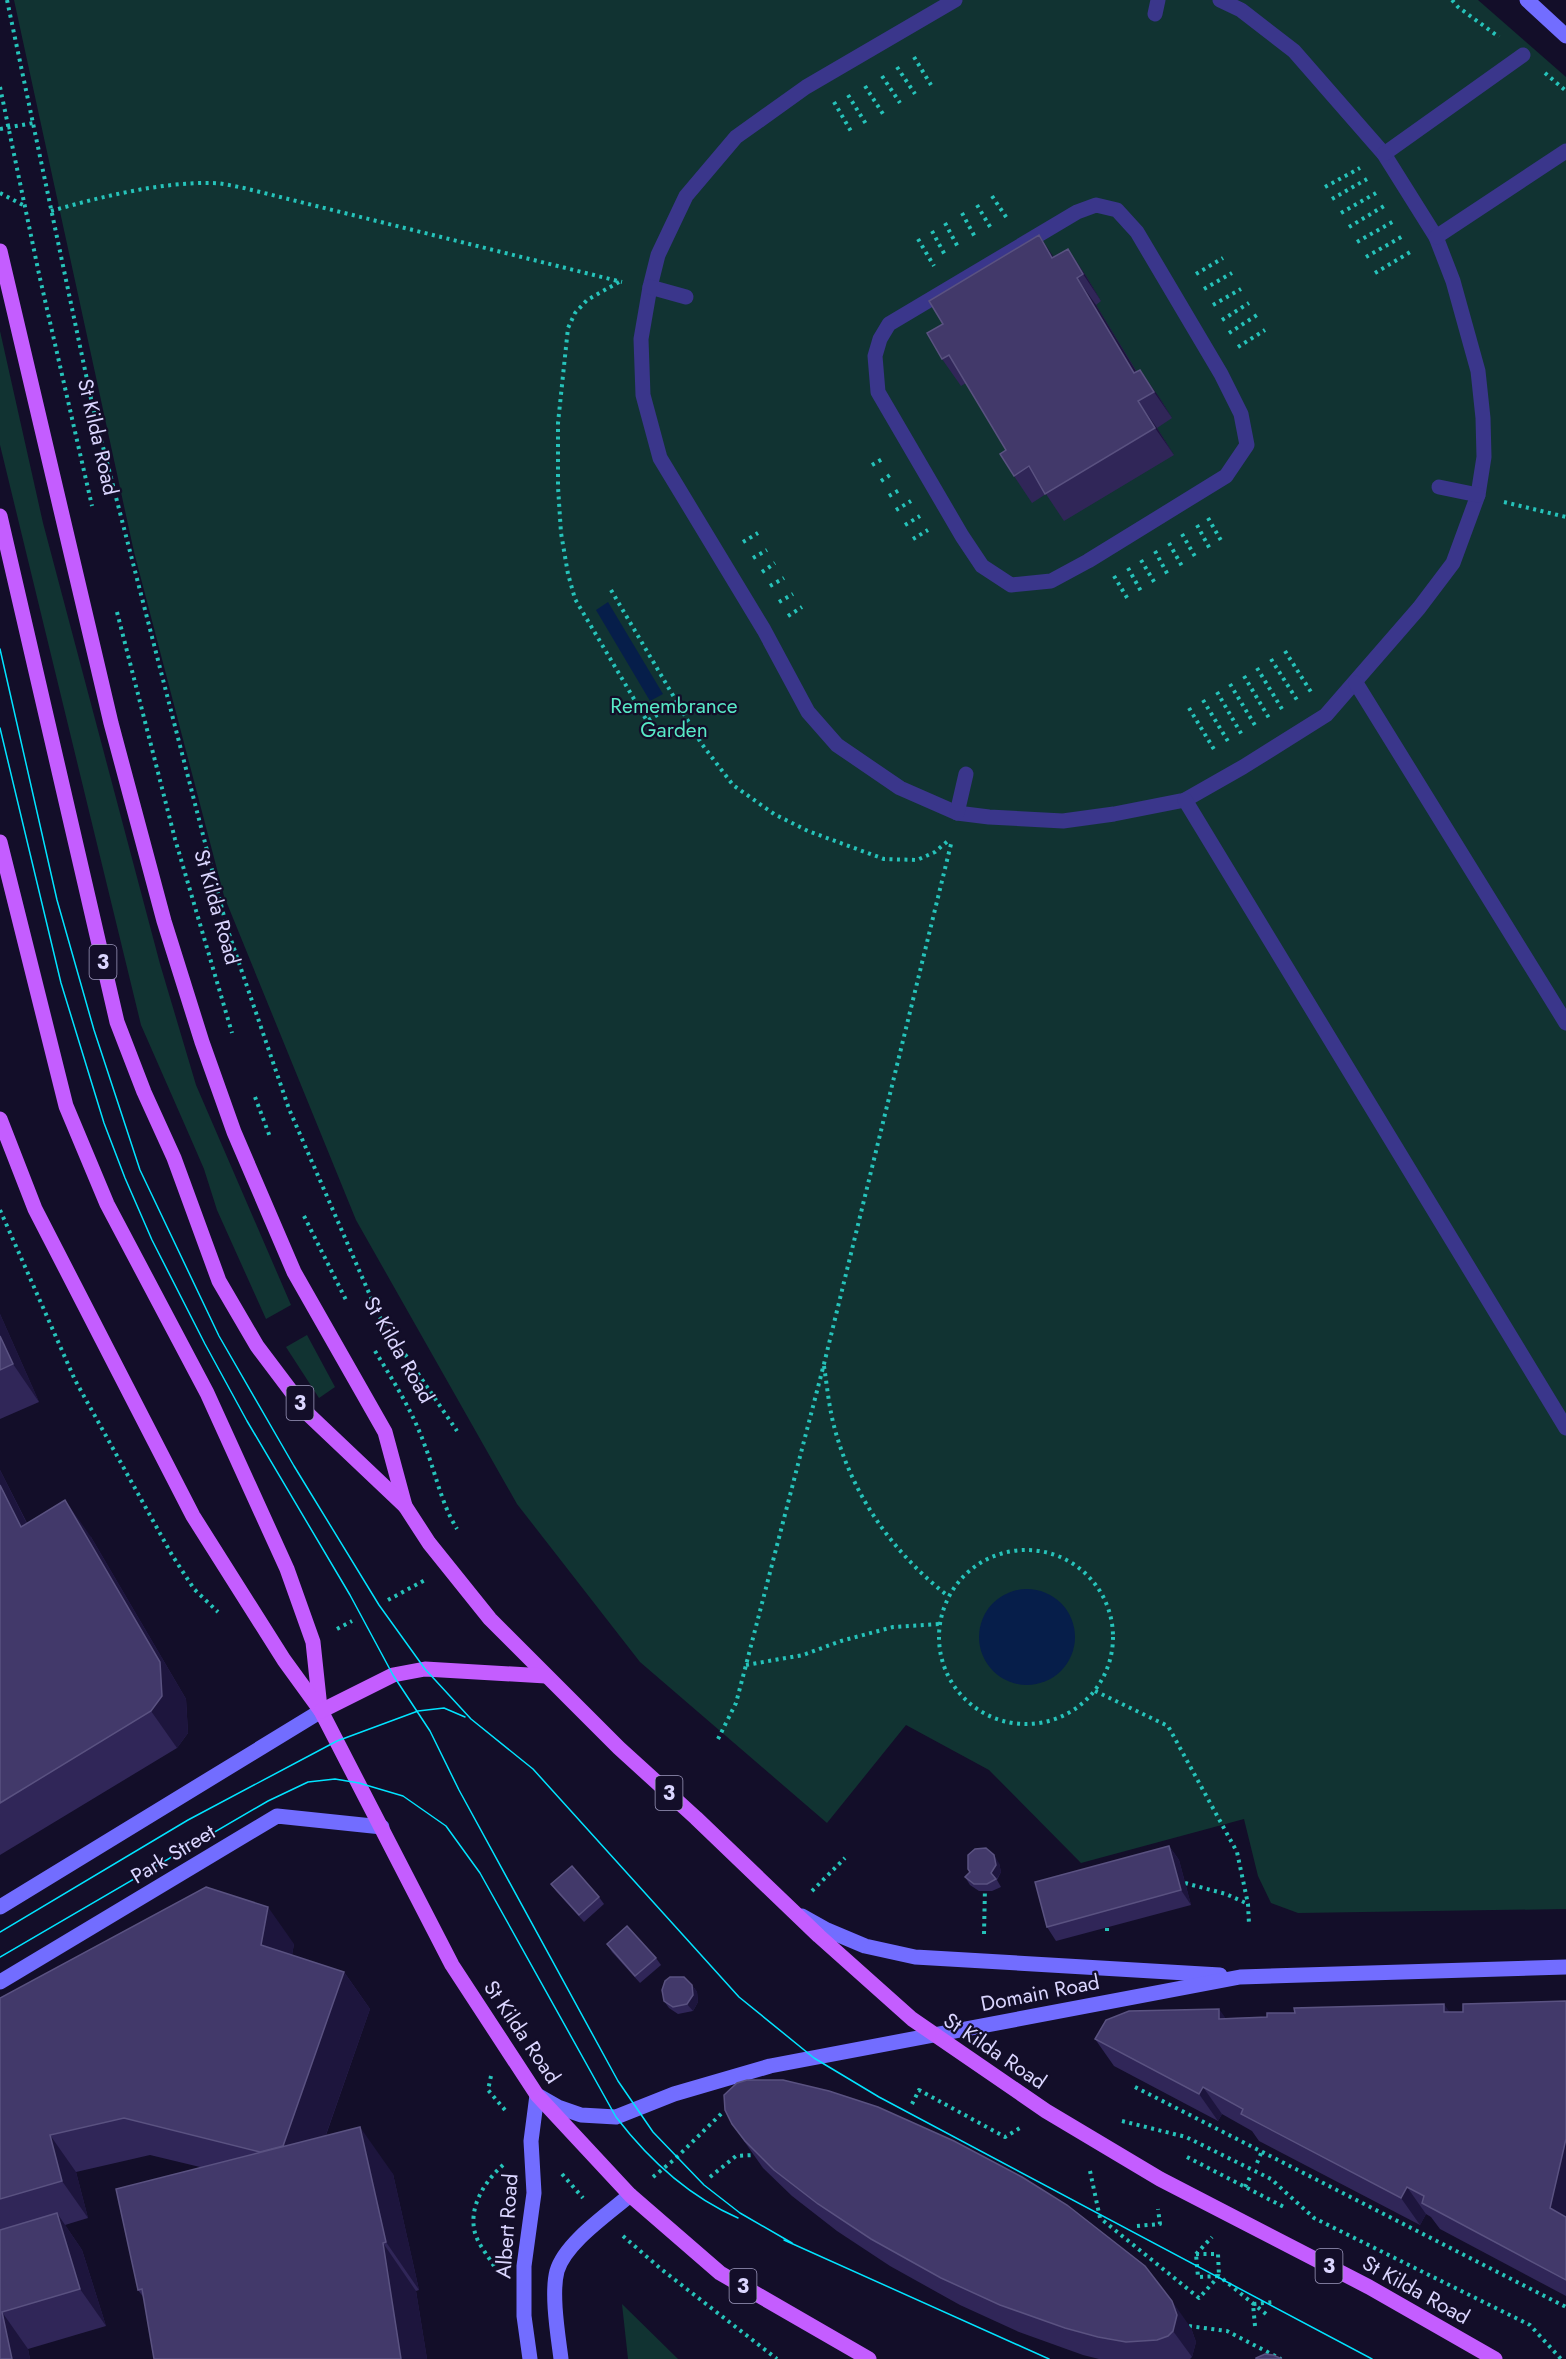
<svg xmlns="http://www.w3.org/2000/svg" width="1566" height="2359" font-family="Jost,sans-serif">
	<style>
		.green { fill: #113332 }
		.water { fill: #061e4a }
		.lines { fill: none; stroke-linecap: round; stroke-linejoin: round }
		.path { stroke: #26c3ba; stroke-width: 4; stroke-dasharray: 3 4.5; stroke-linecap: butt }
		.street { stroke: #3a368b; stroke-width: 15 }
		.secondary { stroke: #726dff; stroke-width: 15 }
		.primary { stroke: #c45dff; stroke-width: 15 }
		.tram { stroke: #02e4ff; stroke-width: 1.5 }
		.wall { fill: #302658 }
		.shaded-wall { fill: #1d153d }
		.building { fill: #42396a; stroke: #5a5281; stroke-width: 1.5 }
		.labels { text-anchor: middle; stroke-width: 4.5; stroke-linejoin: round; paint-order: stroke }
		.shield { fill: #130e29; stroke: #9f9abf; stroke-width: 1.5 }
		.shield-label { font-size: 20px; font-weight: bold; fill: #dbd6ff }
		.street-label { font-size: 21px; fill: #dbd6ff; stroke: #130e29 }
		.park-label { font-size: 21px; fill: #58e9c6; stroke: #130e29 }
	</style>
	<rect width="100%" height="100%" fill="#130e29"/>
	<!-- green -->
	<g class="green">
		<polygon points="14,0 1478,0 1566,77 1566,1909 1298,1913 1271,1903 1258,1876 1244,1819 1081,1863 989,1770 906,1725 827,1823 640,1662 517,1504 356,1220 224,896 134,552"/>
		<polygon points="0,331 43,523 160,964 196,1085 291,1305 266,1319 217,1210 204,1169 191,1139 141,1025 0,445"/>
		<polygon points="307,1335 335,1387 319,1398 286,1347"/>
		<polygon points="622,2304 678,2359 628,2359"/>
	</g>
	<!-- water -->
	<g class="water">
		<polygon points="608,602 663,694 650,701 596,610"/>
		<circle cx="1027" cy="1637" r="48"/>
	</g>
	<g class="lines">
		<!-- path -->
		<g class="path">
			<polyline points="7,0 93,408 227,928 289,1109 379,1316 457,1431"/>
			<polyline points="1452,0 1458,7 1499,37"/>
			<polyline points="914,57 931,85"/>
			<polyline points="897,67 915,94"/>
			<polyline points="1545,73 1566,91"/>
			<polyline points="882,76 900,103"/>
			<polyline points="865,86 883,114"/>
			<polyline points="0,87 39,274 92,506"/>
			<polyline points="848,95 866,124"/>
			<polyline points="834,102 852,133"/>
			<polyline points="0,129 33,123"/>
			<polyline points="1325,187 1360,168"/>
			<polyline points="0,193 23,205"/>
			<polyline points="992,196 1008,220"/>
			<polyline points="1332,199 1367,179"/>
			<polyline points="977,205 992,230"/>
			<path d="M51,211C100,197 160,182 212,183C222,183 233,186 244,188L622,282"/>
			<polyline points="962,213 976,239"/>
			<polyline points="1341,213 1376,193"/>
			<polyline points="945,223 959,249"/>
			<polyline points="1349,227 1384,206"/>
			<polyline points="932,231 946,257"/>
			<polyline points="918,239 934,266"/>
			<polyline points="1357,242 1394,221"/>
			<polyline points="1366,257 1403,236"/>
			<polyline points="1375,273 1412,251"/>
			<polyline points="1196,274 1223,258"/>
			<polyline points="619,282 587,300 575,313 568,328 558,423 558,487 561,533 568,574 575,599 647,721 677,703"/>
			<polyline points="1204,289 1232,273"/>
			<polyline points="1213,305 1241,289"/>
			<polyline points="1222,320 1249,303"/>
			<polyline points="1229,333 1257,315"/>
			<polyline points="1238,347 1265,330"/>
			<polyline points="872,465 884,458"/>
			<polyline points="881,481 893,473"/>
			<polyline points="889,496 901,489"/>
			<polyline points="1504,502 1566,517"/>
			<polyline points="896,510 911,501"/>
			<polyline points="1208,518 1223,544"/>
			<polyline points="905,525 920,516"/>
			<polyline points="1197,525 1211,551"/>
			<polyline points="1182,534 1197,560"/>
			<polyline points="913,539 928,530"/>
			<polyline points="743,542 758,533"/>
			<polyline points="1169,543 1183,568"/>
			<polyline points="1155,551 1169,577"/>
			<polyline points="753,558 767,550"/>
			<polyline points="1141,560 1156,585"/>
			<polyline points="1128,568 1142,593"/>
			<polyline points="762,572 775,563"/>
			<polyline points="1114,576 1129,601"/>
			<polyline points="770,586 784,578"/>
			<polyline points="611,590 701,743 733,785 774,814 808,831 884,859 917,860 935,852 950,839"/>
			<polyline points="779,602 793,594"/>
			<polyline points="117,612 175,839 232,1033"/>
			<polyline points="788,616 802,607"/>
			<polyline points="1285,651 1311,692"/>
			<polyline points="1271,659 1297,700"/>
			<polyline points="1257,668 1282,709"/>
			<polyline points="1244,676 1269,718"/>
			<polyline points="1230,684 1256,727"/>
			<polyline points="1217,692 1242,735"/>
			<polyline points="1203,700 1229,743"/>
			<polyline points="1189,708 1215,751"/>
			<polyline points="255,1097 270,1137"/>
			<polyline points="0,1210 75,1380 172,1555 194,1589 218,1612"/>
			<polyline points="304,1216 346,1300"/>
			<path d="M375,1351C394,1382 413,1412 425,1446C436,1474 441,1503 457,1529"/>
			<path d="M824,1366C827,1386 829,1407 834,1426C852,1495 892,1552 948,1596"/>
			<circle cx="1026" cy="1637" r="87"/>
			<polyline points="388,1600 425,1580"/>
			<polyline points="337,1629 352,1621"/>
			<polyline points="746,1665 803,1655 841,1641 893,1627 939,1624"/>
			<polyline points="1095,1691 1168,1726 1237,1852 1248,1904 1249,1924"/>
			<polyline points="718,1739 736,1703 746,1665 824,1364 952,840"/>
			<polyline points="1185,1883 1226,1894 1248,1904"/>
			<polyline points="812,1891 845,1858"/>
			<polyline points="1107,1928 1107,1934"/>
			<polyline points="984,1934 985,1887"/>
			<polyline points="491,2076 488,2090 505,2110"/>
			<polyline points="1135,2087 1566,2307"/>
			<polyline points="912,2104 919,2090 1005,2137 1020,2128"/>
			<polyline points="1122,2121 1186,2137 1271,2179 1314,2218 1530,2325 1561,2359"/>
			<polyline points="1187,2157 1284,2207"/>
			<polyline points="1257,2163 1262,2151"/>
			<polyline points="1090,2171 1100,2218 1199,2298 1219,2276 1266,2314"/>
			<polyline points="562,2174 583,2198"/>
			<polyline points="653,2177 676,2158 724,2111"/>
			<polyline points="710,2177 736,2156 753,2155"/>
			<polyline points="1245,2187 1250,2177"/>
			<polyline points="1137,2226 1160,2224 1158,2209"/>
			<polyline points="623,2236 661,2269 777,2359"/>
			<polyline points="1196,2254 1212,2237"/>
			<polygon points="1196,2254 1218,2254 1219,2276 1198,2277"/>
			<path d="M494,2266C488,2256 478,2244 475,2233C468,2207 485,2181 503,2165"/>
			<polyline points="1189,2326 1227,2331 1281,2359"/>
			<polyline points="1255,2326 1253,2304 1275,2302"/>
		</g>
		<!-- street -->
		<g class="street">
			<polyline points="955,0 806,87 736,137 686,196 658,255 650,287 641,339 643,395 660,458 764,630 808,712 837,745 900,788 957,813 989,817 1063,821 1114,814 1185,800 1243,767 1326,715 1419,608 1453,563 1478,495 1484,457 1483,418 1478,371 1453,281 1436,237 1384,154 1294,51 1241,10 1220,0"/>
			<polyline points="1155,14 1158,0"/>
			<polyline points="1384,154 1523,55"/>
			<polygon points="1096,205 1117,210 1137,232 1221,374 1241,414 1247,445 1226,476 1088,561 1051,581 1011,585 982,566 962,536 878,392 875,356 880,339 889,324 1077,212"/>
			<polyline points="1436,237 1566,151"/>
			<polyline points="650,287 686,297"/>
			<polyline points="1439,487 1478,495"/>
			<polyline points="1356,683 1566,1023"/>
			<polyline points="1185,800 1566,1428"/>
			<polyline points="957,813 966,774"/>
		</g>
		<!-- secondary -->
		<g class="secondary">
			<polyline points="1527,0 1566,36"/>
			<polyline points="0,1907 321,1711"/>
			<polyline points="802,1916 827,1930 865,1946 915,1957 1220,1975"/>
			<polyline points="0,1982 277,1816 382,1827"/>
			<polyline points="530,2359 524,2316 524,2266 534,2193 531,2141 537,2095 558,2107 581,2115 616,2117 674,2094 770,2066 1240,1977 1566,1967"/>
			<path d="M561,2359C558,2335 551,2294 557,2271C565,2243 608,2214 630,2195"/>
		</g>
		<!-- primary -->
		<g class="primary">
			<polyline points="0,251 111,723 164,921 202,1042 234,1132 294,1272 385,1432 405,1506"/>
			<polyline points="0,516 117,1022 144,1092 174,1158 219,1281 257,1346 309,1415 405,1506 429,1543 490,1619 619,1748 696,1818 819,1936 912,2019 1046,2111 1160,2179 1369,2287 1495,2359"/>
			<polyline points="0,842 66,1106 107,1204 207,1393 287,1569 313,1642 320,1708"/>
			<polyline points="0,1119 35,1209 193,1516 284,1660 321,1711 452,1965 537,2095 630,2195 720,2273 869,2359"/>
			<polyline points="321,1711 393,1675 425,1669 546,1676"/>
		</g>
		<!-- tram -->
		<g class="tram">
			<polyline points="0,649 57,900 94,1030 140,1170 219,1336 294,1466 379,1605 425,1669 471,1719 533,1769 739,1997 814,2058 879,2097 1372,2359"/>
			<polyline points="0,728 61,983 104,1123 125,1178 152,1240 205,1344 247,1421 350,1595 393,1675 430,1731 459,1790 618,2081 653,2132 704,2185 740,2213 792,2243"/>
			<polyline points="0,1932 188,1820 337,1741 418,1711 444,1708 465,1717"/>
			<path d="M0,1957L268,1801L308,1782L335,1779L359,1783L403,1796L446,1826L480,1873L616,2117C649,2160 688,2196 738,2218"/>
			<polyline points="784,2240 1049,2359"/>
		</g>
	</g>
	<!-- wall -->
	<g class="wall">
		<polygon points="1068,249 1086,276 1101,301 1096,305 1137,372 1159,397 1172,418 1157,428 1174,455 1064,521 1046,494 1032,503 1014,476 1006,450 966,383 961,386 942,359 1054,257"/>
		<polygon points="0,1314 39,1402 0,1419"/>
		<polygon points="0,1470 27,1523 91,1537 186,1699 188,1733 177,1748 0,1855"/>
		<polygon points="1169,1846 1179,1860 1191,1905 1056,1941 1047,1927"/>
		<polygon points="999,1863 1001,1872 997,1880 1001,1887 992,1891 979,1891 970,1885 965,1877"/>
		<polygon points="551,1884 599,1897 604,1904 584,1922 556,1891"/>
		<polygon points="294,1944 292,1955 344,1972 370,2009 326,2135 393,2174 419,2290 416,2291 427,2359 154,2359 144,2298 138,2290 200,2167 150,2155 76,2172 88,2218 65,2225 82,2250 106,2326 28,2349 30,2359 0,2359 0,1998"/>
		<polygon points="607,1944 656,1958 661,1965 640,1983 612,1952"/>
		<polygon points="692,1985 697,1992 698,2002 693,2011 678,2014 669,2008 664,2001"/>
		<polygon points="1566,2001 1566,2296 1440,2229 1431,2217 1426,2214 1420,2225 1259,2141 1252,2131 1222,2114 1218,2121 1114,2066 1095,2039 1226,2018 1463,2012"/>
		<polygon points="732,2124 1191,2328 1196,2342 1192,2357 1190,2359 1099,2359 1083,2355 1019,2332 960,2305 890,2266 837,2231 792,2196 763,2168"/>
	</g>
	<!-- shaded-wall -->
	<g class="shaded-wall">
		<polygon points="1039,235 1057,262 1052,258"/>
		<polygon points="1068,249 1086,276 1101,301 1083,274"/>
		<polygon points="1077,278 1096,305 1150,394 1134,373"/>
		<polygon points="1140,370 1159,397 1172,418 1154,392"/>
		<polygon points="1138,401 1157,428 1174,455 1155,428"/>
		<polygon points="0,1314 39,1402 13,1364 0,1336"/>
		<polygon points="0,1470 47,1564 21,1527 0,1485"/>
		<polygon points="65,1500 91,1537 186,1699 188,1733 177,1748 151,1711"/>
		<polygon points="1169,1846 1179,1860 1191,1905 1181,1890"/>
		<polygon points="994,1855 999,1863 1001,1872 996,1880 991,1873"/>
		<polygon points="268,1907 294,1944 287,1982 261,1945"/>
		<polygon points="344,1972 370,2009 305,2194 279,2157"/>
		<polygon points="692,1985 697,1992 698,2002 693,2011 687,2004"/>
		<polygon points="1444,2004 1463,2031 1444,2012"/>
		<polygon points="1219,2009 1238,2035 1219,2019"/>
		<polygon points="1203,2087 1222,2114 1218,2121 1199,2094"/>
		<polygon points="360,2127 393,2174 419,2290 386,2242"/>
		<polygon points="50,2135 76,2172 88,2218 62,2181"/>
		<polygon points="1566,2139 1566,2231 1550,2208"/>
		<polygon points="1407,2187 1426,2214 1420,2225 1401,2198"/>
		<polygon points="57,2213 82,2250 106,2326 80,2289"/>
		<polygon points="383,2243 416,2291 427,2359 401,2359"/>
		<polygon points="1172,2301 1191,2328 1196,2342 1192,2357 1173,2331"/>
		<polygon points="2,2312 28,2349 30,2359 12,2359"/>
	</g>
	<!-- building -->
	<g class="building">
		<polygon points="1039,235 1052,258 1068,249 1083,274 1077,278 1134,373 1140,370 1154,392 1138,401 1155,428 1045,494 1029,466 1014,476 1000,454 1006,450 949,355 942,359 927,333 943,324 929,301"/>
		<polygon points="0,1336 13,1364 0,1370"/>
		<polygon points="0,1485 21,1527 65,1500 160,1662 162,1696 151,1711 0,1803"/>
		<polygon points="1169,1846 1181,1890 1047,1927 1035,1882"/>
		<polygon points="986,1848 994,1855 996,1865 991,1873 996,1879 987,1884 974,1884 965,1877 970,1872 968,1869 968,1855 975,1849"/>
		<polygon points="572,1866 599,1897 579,1915 551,1884"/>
		<polygon points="206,1887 268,1907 261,1945 344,1972 283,2146 260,2152 124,2118 50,2135 62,2181 0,2199 0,1998"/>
		<polygon points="627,1926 656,1958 635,1976 607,1944"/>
		<polygon points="670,1977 684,1977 692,1985 693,1995 687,2004 673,2007 664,2001 662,1990 665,1981"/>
		<polygon points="1566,2001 1566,2139 1550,2208 1566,2217 1566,2280 1422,2203 1424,2196 1407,2187 1401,2198 1241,2114 1243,2109 1203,2087 1199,2094 1095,2039 1106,2020 1129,2011 1219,2009 1219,2019 1267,2017 1267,2013 1295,2013 1294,2008 1444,2004 1444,2012 1463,2012 1463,2004"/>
		<polygon points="747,2080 783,2080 829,2091 878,2107 954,2141 1022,2177 1067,2205 1145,2266 1172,2301 1177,2315 1173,2331 1168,2336 1157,2340 1126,2342 1098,2337 1065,2328 1000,2305 941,2278 871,2239 818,2204 774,2170 745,2141 732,2124 725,2110 724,2095 737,2083"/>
		<polygon points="360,2127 386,2242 383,2243 401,2359 154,2359 142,2289 138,2290 116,2189"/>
		<polygon points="57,2213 80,2289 2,2312 12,2359 0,2359 0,2230"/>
		<polygon points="1265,2354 1273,2355 1282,2359 1256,2359 1256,2358"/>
	</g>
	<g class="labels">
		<!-- shield labels -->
		<g class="shield">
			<rect x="89.5" y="945" width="27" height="34" rx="4.5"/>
			<rect x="286.5" y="1386" width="27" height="34" rx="4.5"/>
			<rect x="655.5" y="1776" width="27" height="34" rx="4.5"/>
			<rect x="1315.5" y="2249" width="27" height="34" rx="4.5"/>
			<rect x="729.5" y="2269" width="27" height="34" rx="4.5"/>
		</g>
		<g class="shield-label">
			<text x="103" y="969">3</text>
			<text x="300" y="1410">3</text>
			<text x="669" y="1800">3</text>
			<text x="1329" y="2273">3</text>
			<text x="743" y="2293">3</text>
		</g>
		<!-- street labels -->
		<g class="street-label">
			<text transform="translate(98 437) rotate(77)" y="7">St Kilda Road</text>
			<text transform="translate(217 907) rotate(74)" y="7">St Kilda Road</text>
			<text transform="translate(399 1350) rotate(60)" y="7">St Kilda Road</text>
			<text transform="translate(173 1854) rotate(-31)" y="7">Park Street</text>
			<text transform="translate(1040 1993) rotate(-11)" y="7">Domain Road</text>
			<text transform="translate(522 2032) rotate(56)" y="7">St Kilda Road</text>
			<text transform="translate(995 2051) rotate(34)" y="7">St Kilda Road</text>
			<text transform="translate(507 2226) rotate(-86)" y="7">Albert Road</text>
			<text transform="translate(1416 2290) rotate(29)" y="7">St Kilda Road</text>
		</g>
		<!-- park labels -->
		<g class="park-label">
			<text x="674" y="713">Remembrance<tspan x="674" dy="24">Garden</tspan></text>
		</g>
	</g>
</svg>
